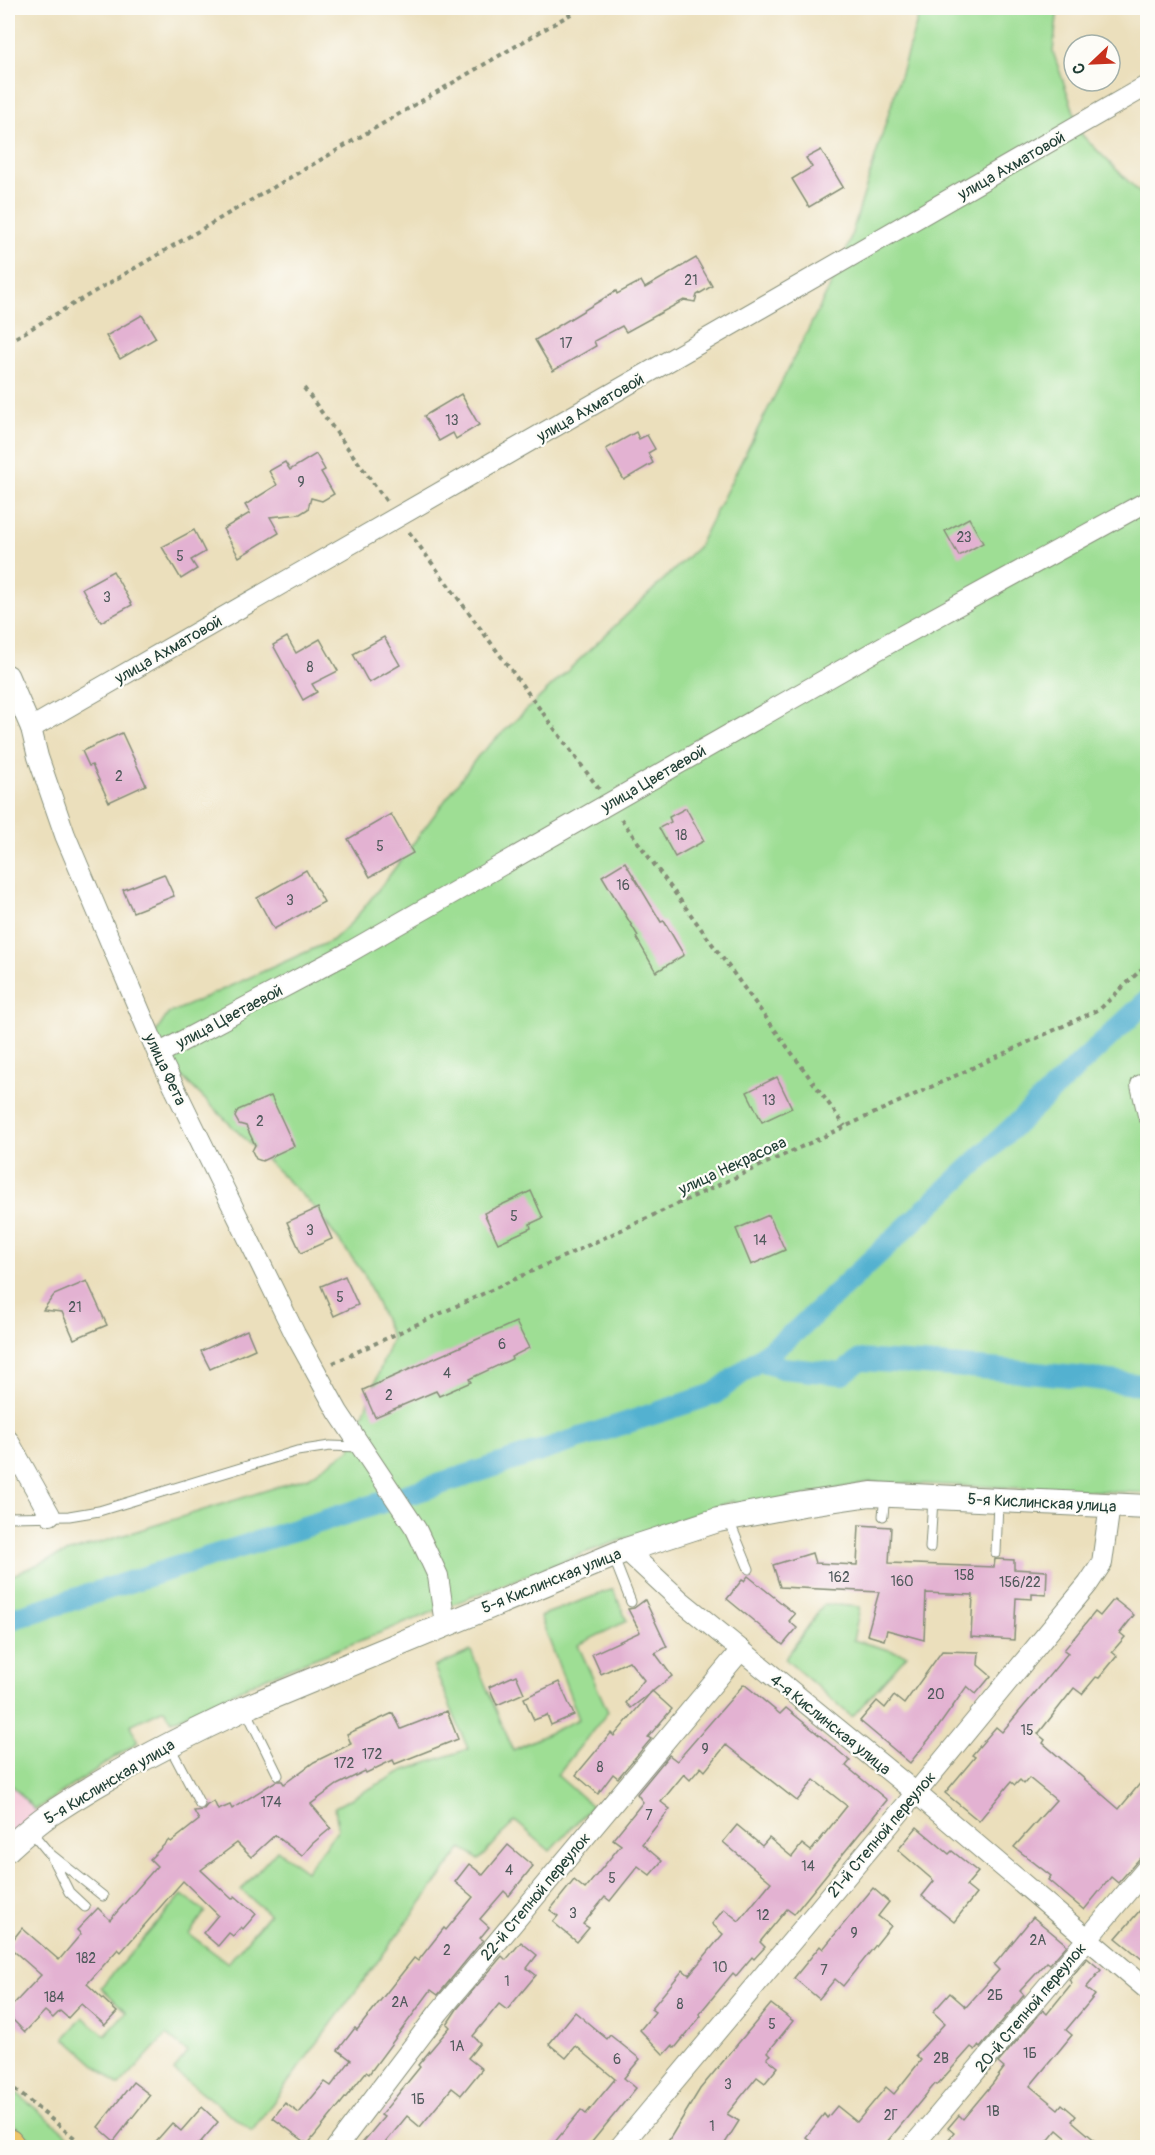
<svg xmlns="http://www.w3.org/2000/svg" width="1155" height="2155" font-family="Pangolin,sans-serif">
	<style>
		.built { fill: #f5cfdc }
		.green { fill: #9ede94; stroke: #5e8e64; stroke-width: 1.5 }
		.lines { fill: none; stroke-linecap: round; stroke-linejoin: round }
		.canal { stroke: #52b1d0; stroke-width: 22 }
		.building { fill: #e3b2d2 }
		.service-casing { stroke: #858e78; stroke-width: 11 }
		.minor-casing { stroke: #858e78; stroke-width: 22 }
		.tertiary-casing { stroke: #858e78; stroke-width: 26 }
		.primary-casing { stroke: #858e78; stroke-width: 32 }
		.path { stroke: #858e78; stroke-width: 4; stroke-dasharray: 4.5 4.5; stroke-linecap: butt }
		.service { stroke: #fff; stroke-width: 9 }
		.minor { stroke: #fff; stroke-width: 20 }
		.tertiary { stroke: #fff; stroke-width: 24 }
		.primary { stroke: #eec569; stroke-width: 30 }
		.labels { text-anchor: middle; stroke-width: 4.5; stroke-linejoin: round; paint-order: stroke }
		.number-label { font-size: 14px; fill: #505a5c }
		.street-label { font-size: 16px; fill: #1f3d34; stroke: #fdfcf7 }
	</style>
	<rect width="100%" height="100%" fill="#fdfcf7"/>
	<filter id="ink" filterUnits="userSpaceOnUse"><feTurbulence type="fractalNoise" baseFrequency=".0167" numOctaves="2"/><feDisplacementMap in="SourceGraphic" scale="12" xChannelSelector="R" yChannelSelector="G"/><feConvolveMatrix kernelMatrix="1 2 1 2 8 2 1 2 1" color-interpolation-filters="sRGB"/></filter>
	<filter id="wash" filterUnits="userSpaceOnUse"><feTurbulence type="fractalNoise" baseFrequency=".008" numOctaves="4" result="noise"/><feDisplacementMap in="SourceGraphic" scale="24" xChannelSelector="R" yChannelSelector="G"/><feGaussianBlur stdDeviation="1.35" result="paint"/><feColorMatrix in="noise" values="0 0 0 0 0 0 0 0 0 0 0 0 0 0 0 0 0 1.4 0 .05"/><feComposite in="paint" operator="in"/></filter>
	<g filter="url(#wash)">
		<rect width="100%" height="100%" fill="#ebdfbc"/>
		<!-- built -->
		<polygon class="built" points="8,1781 48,1824 8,1858"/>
		<!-- green -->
		<g class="green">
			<polygon points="921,8 1058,8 1053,52 1082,135 1147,200 1147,1493 870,1482 738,1509 733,1501 584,1553 267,1677 172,1721 164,1709 130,1725 138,1742 35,1810 8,1781 8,1577 57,1556 309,1477 350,1449 392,1338 364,1274 313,1206 161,1056 153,1037 168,1014 333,940 353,921 386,880 478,756 698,547 844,259"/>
			<polygon points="613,1589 627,1621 578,1645 608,1712 557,1775 592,1806 550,1851 515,1821 479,1860 462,1848 252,2131 174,2071 187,2052 166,2035 119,2086 65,2038 83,2017 105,2035 126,2012 101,1987 182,1895 205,1912 189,1934 228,1963 269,1914 241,1890 277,1850 306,1871 338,1829 335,1807 403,1771 468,1749 434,1667 471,1651 513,1750 579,1719 540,1616"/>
			<polygon points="824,1604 860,1607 853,1640 907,1655 852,1717 785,1659"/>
			<polygon points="8,2086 83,2147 40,2147 8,2120"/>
		</g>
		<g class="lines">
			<!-- canal -->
			<g class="canal">
				<path d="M761,1358L762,1361L782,1368L842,1374L860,1360C956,1366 1053,1372 1148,1386"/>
				<polyline points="8,1620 431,1487 714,1394 796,1331 1148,1000"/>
			</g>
		</g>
		<g id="blocks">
			<!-- building -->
			<g class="building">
				<polygon points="821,150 843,187 809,207 792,179 812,167 806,158"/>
				<polygon points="696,258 712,286 697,295 695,302 684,300 626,332 622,326 594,341 596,346 553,371 535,340 616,291 617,294 641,281 645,288"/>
				<polygon points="142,315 156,338 120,359 106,336"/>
				<polygon points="461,394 479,425 456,439 453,433 439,441 424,416"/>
				<polygon points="636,432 639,439 647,435 655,449 648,453 653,463 624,480 606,449"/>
				<polygon points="316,454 325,470 321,472 334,494 322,501 311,498 308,509 300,514 270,517 279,533 239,557 223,529 250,513 245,505 277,485 269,471 285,462 290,470"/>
				<polygon points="969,518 983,543 959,556 945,531"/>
				<polygon points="194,530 205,552 191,560 197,569 181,579 162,547"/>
				<polygon points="113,571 132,605 101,622 82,588"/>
				<polygon points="287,637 296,653 320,639 338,671 312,684 317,692 303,700 273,645"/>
				<polygon points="384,637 400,665 369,683 353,654"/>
				<polygon points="122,733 146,785 109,802 92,765 89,766 82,751"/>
				<polygon points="686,808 704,841 675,857 659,828 671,822 669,817"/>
				<polygon points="391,814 413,853 370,877 348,839"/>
				<polygon points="625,862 661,922 664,921 684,955 656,972 636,937 638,936 602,876"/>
				<polygon points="306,870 324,902 274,929 257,898"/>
				<polygon points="164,874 174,896 133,912 123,890"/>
				<polygon points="777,1077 792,1108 762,1122 747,1092"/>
				<polygon points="271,1096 294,1146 262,1161 256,1159 252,1151 255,1145 246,1126 239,1124 235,1117 238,1110"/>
				<polygon points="531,1191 543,1218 530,1224 531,1228 498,1243 484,1213"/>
				<polygon points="318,1208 332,1239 301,1253 287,1222"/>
				<polygon points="769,1215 785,1250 751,1265 736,1229"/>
				<polygon points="345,1276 358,1305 334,1316 321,1286"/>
				<polygon points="87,1281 107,1325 74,1339 62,1312 43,1310 54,1295"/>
				<polygon points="516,1322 529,1348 511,1357 512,1359 469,1379 471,1382 439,1396 436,1391 375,1417 363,1390"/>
				<polygon points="247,1330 255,1349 210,1369 201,1351"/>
				<polygon points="859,1525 891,1527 889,1563 994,1567 995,1559 1014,1560 1014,1569 1047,1571 1046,1595 1032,1594 1032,1599 1016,1598 1014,1640 971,1637 973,1595 926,1593 924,1640 887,1630 884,1640 867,1635 879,1592 780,1587 773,1565 812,1553 815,1563 857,1565"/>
				<polygon points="748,1576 795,1614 789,1621 797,1628 783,1645 727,1599 742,1580 744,1581"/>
				<polygon points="1114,1599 1134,1615 1120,1633 1125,1637 1112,1652 1117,1656 1099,1678 1096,1677 1082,1694 1074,1688 1038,1734 1045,1740 1043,1743 1119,1809 1148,1774 1148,1855 1139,1859 1118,1883 1111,1877 1084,1910 1048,1880 1051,1876 1014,1847 1056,1800 1029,1778 1024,1784 1020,1780 1015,1785 1011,1782 979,1821 945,1793 975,1757 972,1755 996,1727 1002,1732 1029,1700 1068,1653 1064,1650 1095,1612 1100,1616"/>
				<polygon points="645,1600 667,1647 655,1653 672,1676 631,1708 626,1703 644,1680 629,1661 601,1674 592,1654 640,1632 628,1609 634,1608"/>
				<polygon points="942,1651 979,1652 978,1665 991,1676 976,1694 967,1686 934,1733 910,1763 860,1721 877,1701 885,1708 894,1696 904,1704"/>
				<polygon points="516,1675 524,1693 497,1705 489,1687"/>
				<polygon points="559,1682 574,1715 551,1725 547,1715 534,1720 524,1698"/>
				<polygon points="744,1684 780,1714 786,1708 835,1748 850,1761 846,1766 887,1800 794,1914 787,1909 760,1942 765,1947 754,1959 752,1957 736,1976 733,1973 699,2014 701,2016 675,2048 672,2046 664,2055 640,2030 655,2012 651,2009 683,1970 689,1975 723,1934 712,1924 724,1909 739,1921 771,1882 723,1842 737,1825 762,1846 769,1838 792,1857 802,1844 811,1851 847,1806 814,1780 797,1801 726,1745 705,1771 701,1767 690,1780 684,1774 661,1802 670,1809 642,1844 662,1861 650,1875 638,1866 610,1901 605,1897 583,1924 589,1928 577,1942 553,1922 558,1916 550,1910 574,1880 585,1889 621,1845 613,1839 643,1802 637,1794 669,1755 677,1761"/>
				<polygon points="652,1691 672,1709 648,1737 651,1739 618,1778 613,1774 598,1794 576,1775 611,1733 614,1736"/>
				<polygon points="447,1711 458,1739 395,1764 393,1760 366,1773 365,1771 337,1785 311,1804 331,1828 312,1844 302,1856 275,1835 251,1857 237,1843 201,1870 232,1899 235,1896 256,1914 243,1929 241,1927 233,1936 229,1933 218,1946 203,1933 218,1915 183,1881 121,1952 118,1949 87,1984 117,2012 105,2025 81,2004 68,2018 60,2011 53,2018 45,2011 25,2032 8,2015 8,2010 41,1975 8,1946 22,1928 59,1960 81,1934 77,1930 98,1908 110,1920 157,1866 150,1859 169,1840 171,1842 199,1820 194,1811 203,1810 207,1805 214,1801 218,1810 230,1805 232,1809 276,1781 282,1781 284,1784 314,1762 351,1744 347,1734 393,1713 401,1729"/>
				<polygon points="917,1827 949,1854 952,1851 978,1872 966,1886 976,1894 954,1922 922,1896 934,1881 898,1850"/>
				<polygon points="508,1845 533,1866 509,1896 504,1891 480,1919 489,1927 480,1938 483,1940 438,1995 431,1990 369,2074 366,2072 308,2144 273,2118 285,2103 299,2113 325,2082 331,2086 351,2060 338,2050 355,2028 357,2030 414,1958 418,1961 444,1928 446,1930 473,1897 455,1882 469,1864 483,1875"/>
				<polygon points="873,1888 889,1902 878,1916 891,1926 843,1986 835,1979 819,1999 794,1978 820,1946 823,1949"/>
				<polygon points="1148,1901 1148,1964 1116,1938"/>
				<polygon points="1033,1917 1067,1945 1050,1964 1047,1962 1020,1991 1024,1995 980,2048 978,2046 975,2050 971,2047 937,2085 935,2084 882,2148 858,2148 853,2142 849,2148 820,2148 806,2137 824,2114 827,2118 837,2106 857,2122 886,2087 894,2094 921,2060 916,2055 945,2023 933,2012 950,1993 966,2007 999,1970 994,1965"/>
				<polygon points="521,1942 537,1955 527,1968 536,1975 507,2010 499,2004 473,2036 480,2043 468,2058 482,2069 461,2095 452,2088 420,2127 407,2116 381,2148 358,2148 384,2117 381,2115 420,2067 418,2065 450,2027 447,2024 457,2009 502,1956 506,1960"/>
				<polygon points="1087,1958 1101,1970 1086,1988 1095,1995 1066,2030 1072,2035 1030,2086 1058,2109 1062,2104 1076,2116 1072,2121 1104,2148 1078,2148 1057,2130 1042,2148 941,2148 954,2133 948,2128 959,2115 963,2119 993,2083 1004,2068 998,2063 1043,2010 1047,2014 1072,1983 1069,1980"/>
				<polygon points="771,2004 793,2021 768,2052 771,2055 767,2058 778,2067 765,2083 757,2077 727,2114 739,2121 722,2148 664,2148 700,2089"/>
				<polygon points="575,2012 607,2039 610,2035 640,2059 624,2078 636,2088 587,2148 550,2148 581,2110 586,2114 615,2079 576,2046 566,2058 549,2044"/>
				<polygon points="133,2082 150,2095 114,2141 98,2127"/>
				<polygon points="202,2107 218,2122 198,2145 201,2148 150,2148 172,2123 181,2131"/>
			</g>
		</g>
	</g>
	<g filter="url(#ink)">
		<use href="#blocks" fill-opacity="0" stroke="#858e78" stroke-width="1.5"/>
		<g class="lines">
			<defs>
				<g id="service">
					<polyline points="883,1516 885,1495"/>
					<polyline points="8,1517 69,1516 99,1511 297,1451 330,1446 360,1447"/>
					<polyline points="728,1518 749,1569"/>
					<polyline points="930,1548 933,1499"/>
					<polyline points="996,1553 998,1502"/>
					<polyline points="613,1556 631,1602"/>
					<polyline points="246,1710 278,1775"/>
					<polyline points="169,1745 200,1804"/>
					<polyline points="30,1830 49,1853 103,1896"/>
					<polyline points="52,1858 69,1892 85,1907"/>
				</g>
				<g id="minor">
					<polyline points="8,675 31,728 38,757 65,835 158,1054 295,1334 338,1412 416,1529 438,1576 445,1624"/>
					<polyline points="31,728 1148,85"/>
					<polyline points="158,1054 346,954 898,638 1148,501"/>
					<polyline points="1148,1083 1141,1085 1148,1115"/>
					<polyline points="8,1440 50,1515"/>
					<polyline points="626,1550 681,1601 916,1793 1148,1990"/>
					<polyline points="336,2148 439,2012 741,1650"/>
					<polyline points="619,2148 916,1793 1088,1584 1102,1563 1110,1505"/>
					<polyline points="911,2148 1148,1867"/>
				</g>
				<path id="tertiary" d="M8,1849C21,1837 35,1824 50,1814C112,1773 178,1739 245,1708L626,1550L718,1520L803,1504L871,1494L1148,1507"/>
				<polyline id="primary" points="8,2144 11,2148"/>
			</defs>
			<!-- service casing -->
			<use href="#service" class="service-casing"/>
			<!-- minor casing -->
			<use href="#minor" class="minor-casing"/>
			<!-- tertiary casing -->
			<use href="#tertiary" class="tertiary-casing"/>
			<!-- primary casing -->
			<use href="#primary" class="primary-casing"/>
			<!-- path -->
			<g class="path">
				<polyline points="8,342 581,8"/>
				<polyline points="304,388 387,502"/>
				<polyline points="409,532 599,789"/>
				<polyline points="621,819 845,1126"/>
				<polyline points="333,1363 1100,1009 1148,963"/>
				<polyline points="8,2084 87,2148"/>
			</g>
			<!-- service -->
			<use href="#service" class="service"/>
			<!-- minor -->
			<use href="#minor" class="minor"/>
			<!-- tertiary -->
			<use href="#tertiary" class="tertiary"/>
			<!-- primary -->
			<use href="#primary" class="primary"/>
		</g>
	</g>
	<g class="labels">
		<!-- number labels -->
		<g class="number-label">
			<text x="691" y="285">21</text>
			<text x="566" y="348">17</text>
			<text x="452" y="425">13</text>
			<text x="301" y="487">9</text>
			<text x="964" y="542">23</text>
			<text x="180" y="561">5</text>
			<text x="107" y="602">3</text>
			<text x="310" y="672">8</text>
			<text x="119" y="781">2</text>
			<text x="681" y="840">18</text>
			<text x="380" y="851">5</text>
			<text x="623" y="890">16</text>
			<text x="290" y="905">3</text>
			<text x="769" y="1105">13</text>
			<text x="260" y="1126">2</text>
			<text x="514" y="1221">5</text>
			<text x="310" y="1235">3</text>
			<text x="760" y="1245">14</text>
			<text x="340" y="1302">5</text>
			<text x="75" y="1312">21</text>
			<text x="502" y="1349">6</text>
			<text x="447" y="1378">4</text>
			<text x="389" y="1400">2</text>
			<text x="964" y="1580">158</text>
			<text x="839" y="1582">162</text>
			<text x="902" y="1586">160</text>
			<text x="1020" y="1587">156/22</text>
			<text x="936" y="1699">20</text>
			<text x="1027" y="1735">15</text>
			<text x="705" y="1754">9</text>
			<text x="372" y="1759">172</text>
			<text x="344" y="1768">172</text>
			<text x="600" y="1772">8</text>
			<text x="271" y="1807">174</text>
			<text x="649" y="1820">7</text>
			<text x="808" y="1871">14</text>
			<text x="509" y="1875">4</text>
			<text x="612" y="1883">5</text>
			<text x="573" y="1918">3</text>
			<text x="763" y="1920">12</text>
			<text x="854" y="1938">9</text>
			<text x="1038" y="1945">2А</text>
			<text x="447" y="1955">2</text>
			<text x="86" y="1963">182</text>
			<text x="720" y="1972">10</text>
			<text x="824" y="1975">7</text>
			<text x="507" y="1986">1</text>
			<text x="995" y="2000">2Б</text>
			<text x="54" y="2002">184</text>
			<text x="400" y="2007">2А</text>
			<text x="680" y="2009">8</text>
			<text x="772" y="2029">5</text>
			<text x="457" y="2051">1А</text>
			<text x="1030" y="2058">1Б</text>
			<text x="941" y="2063">2В</text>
			<text x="617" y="2064">6</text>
			<text x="728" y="2089">3</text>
			<text x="418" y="2104">1Б</text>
			<text x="993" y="2116">1В</text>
			<text x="891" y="2120">2Г</text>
			<text x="712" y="2131">1</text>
		</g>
		<!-- street labels -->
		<g class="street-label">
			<text transform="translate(1011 165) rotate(-30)" y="6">улица Ахматовой</text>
			<text transform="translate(590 407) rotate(-30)" y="6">улица Ахматовой</text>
			<text transform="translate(168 649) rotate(-30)" y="6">улица Ахматовой</text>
			<text transform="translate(653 778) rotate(-30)" y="6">улица Цветаевой</text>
			<text transform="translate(229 1016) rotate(-28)" y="6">улица Цветаевой</text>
			<text transform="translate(166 1069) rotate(65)" y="6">улица Фета</text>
			<text transform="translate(732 1165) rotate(-25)" y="6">улица Некрасова</text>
			<text transform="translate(1042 1502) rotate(3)" y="6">5-я Кислинская улица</text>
			<text transform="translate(551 1580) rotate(-22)" y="6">5-я Кислинская улица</text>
			<text transform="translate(831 1724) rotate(39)" y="6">4-я Кислинская улица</text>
			<text transform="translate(109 1781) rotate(-31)" y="6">5-я Кислинская улица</text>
			<text transform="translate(881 1834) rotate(-50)" y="6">21-й Степной переулок</text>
			<text transform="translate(535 1896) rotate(-50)" y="6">22-й Степной переулок</text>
			<text transform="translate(1030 2007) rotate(-50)" y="6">20-й Степной переулок</text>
		</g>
	</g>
	<!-- margin -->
	<rect width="1155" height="2155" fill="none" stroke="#fdfcf7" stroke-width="30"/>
	<!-- north arrow -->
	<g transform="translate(1092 63) rotate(247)"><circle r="28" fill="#fdfcf7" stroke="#a4b0a9" stroke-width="1.5"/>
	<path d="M0-4.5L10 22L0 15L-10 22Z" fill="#c8321e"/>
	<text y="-9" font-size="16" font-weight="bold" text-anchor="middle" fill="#1f3d34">С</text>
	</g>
</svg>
